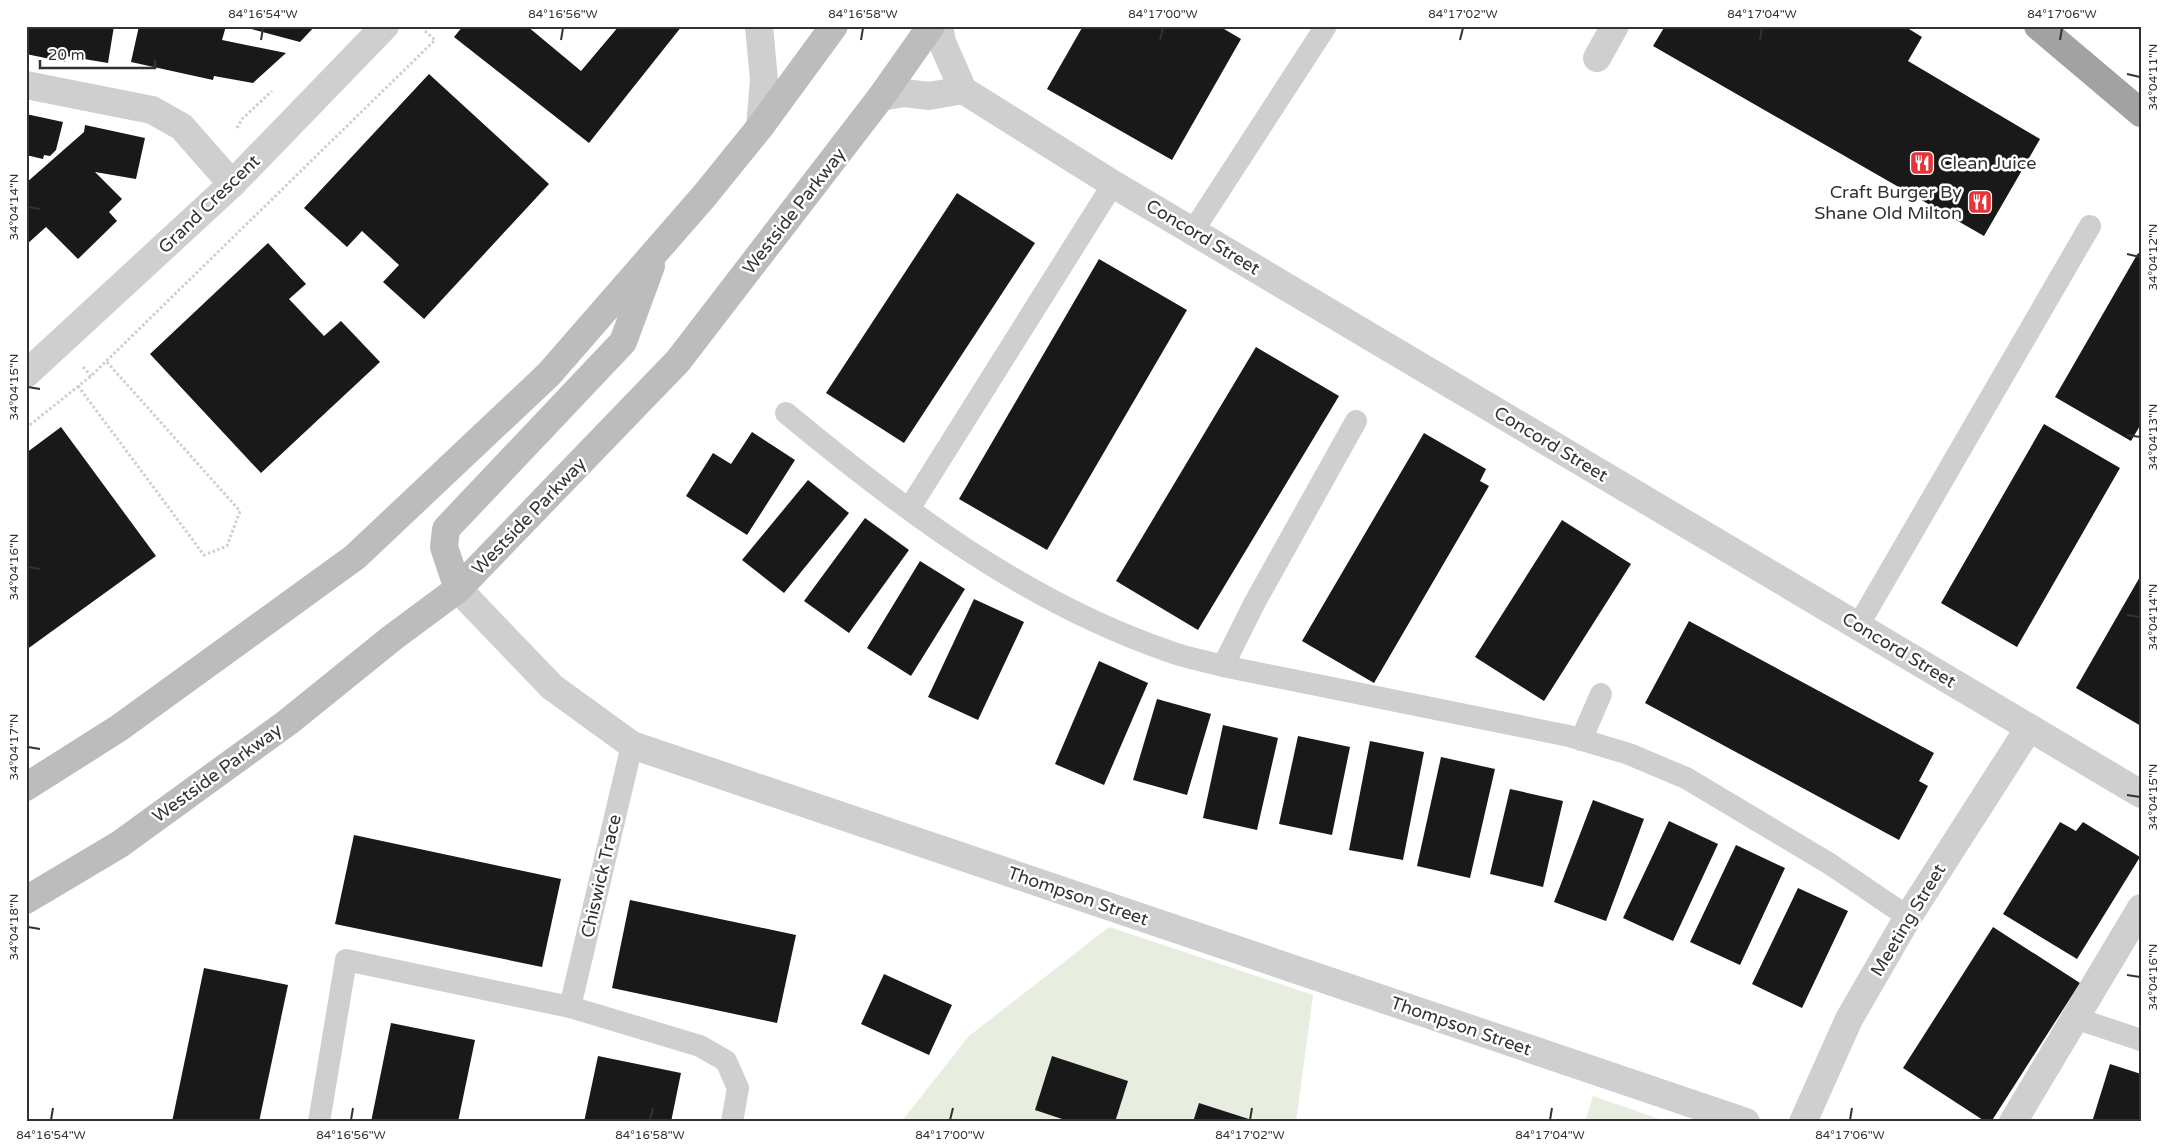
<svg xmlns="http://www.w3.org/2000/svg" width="2167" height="1148" font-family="'Varela Round',sans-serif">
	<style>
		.green { fill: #e7eee0 }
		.building { fill: #191919 }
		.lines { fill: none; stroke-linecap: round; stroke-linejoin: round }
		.path { stroke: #cfcfcf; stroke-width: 3; stroke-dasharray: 2.5 2.5; stroke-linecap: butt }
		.service { stroke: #cfcfcf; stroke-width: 22 }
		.minor { stroke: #cfcfcf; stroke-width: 28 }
		.secondary { stroke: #bcbcbc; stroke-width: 28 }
		.trunk { stroke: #a2a2a2; stroke-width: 28 }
		.ticks { fill: none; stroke: #323232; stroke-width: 2 }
		.labels { text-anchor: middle; stroke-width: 5; stroke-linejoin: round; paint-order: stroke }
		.poi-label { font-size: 18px; fill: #323232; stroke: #fff; text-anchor: start }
		.street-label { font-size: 18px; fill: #323232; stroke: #fff }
		.neatline { fill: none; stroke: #323232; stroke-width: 2 }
		.ticks-label { font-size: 12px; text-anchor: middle; fill: #323232 }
	</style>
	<rect width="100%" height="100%" fill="#fff"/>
	<!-- green -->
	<g class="green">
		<polygon points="1109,927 1313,995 1296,1122 901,1122 969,1036"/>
		<polygon points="1593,1096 1668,1122 1585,1122"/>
	</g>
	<!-- building -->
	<g class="building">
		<polygon points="26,26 114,26 108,63 66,56 65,62 26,54"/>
		<polygon points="139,26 226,26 222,40 286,53 253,83 214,76 213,80 131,62"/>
		<polygon points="240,26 315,26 300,42"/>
		<polygon points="463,26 527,26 581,71 619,26 682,26 589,143 454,37"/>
		<polygon points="1083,26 1219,26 1241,39 1172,160 1047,89"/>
		<polygon points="1665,26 1904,26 1922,37 1908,61 2040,139 1984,236 1653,46"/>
		<polygon points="429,74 549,184 424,319 383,282 399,265 362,231 347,247 304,208"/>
		<polygon points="26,114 63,122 56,150 50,156 44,155 43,159 26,155"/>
		<polygon points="85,125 145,138 136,179 95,172 122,199 109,212 117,221 78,259 46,227 26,245 26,183 84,132"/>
		<polygon points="957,193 1035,243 904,443 826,393"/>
		<polygon points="268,243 306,284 289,299 324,336 341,321 380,362 261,473 150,354"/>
		<polygon points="2138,253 2141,255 2141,424 2131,441 2055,397"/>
		<polygon points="1099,259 1187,310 1047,550 959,499"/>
		<polygon points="1256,347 1339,396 1198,630 1116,581"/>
		<polygon points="2044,424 2120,468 2017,647 1941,603"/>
		<polygon points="61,427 156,556 26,650 26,453"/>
		<polygon points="752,432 795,460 747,535 686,496 713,453 731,464"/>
		<polygon points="1424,433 1486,469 1480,481 1489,486 1374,683 1302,641"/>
		<polygon points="808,480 849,513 784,593 742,560"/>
		<polygon points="865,518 909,550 849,633 804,601"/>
		<polygon points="1562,520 1631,564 1544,701 1475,657"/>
		<polygon points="920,561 965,589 911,676 867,648"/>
		<polygon points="2141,575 2141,726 2076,688"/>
		<polygon points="974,599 1024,622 978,720 928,697"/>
		<polygon points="1689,621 1934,753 1919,781 1928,786 1899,840 1645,703"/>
		<polygon points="1099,661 1148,683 1104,785 1055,764"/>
		<polygon points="1157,699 1211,714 1187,795 1133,780"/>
		<polygon points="1223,725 1278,738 1257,830 1203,818"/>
		<polygon points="1298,736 1350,747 1332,835 1279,824"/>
		<polygon points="1370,741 1424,752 1403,860 1349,850"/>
		<polygon points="1441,757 1495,769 1470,878 1417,866"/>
		<polygon points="1510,789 1563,801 1543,887 1490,874"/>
		<polygon points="1593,800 1644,819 1606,921 1554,902"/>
		<polygon points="1669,821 1718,844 1673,941 1623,918"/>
		<polygon points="2060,822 2076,831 2083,822 2140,857 2077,959 2003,914"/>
		<polygon points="354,835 561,879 542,967 335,924"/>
		<polygon points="1736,845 1785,868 1740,965 1690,942"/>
		<polygon points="1798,888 1848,911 1802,1008 1752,984"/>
		<polygon points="630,900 796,935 777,1023 612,988"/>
		<polygon points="1993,927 2080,983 1991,1122 1986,1122 1903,1068"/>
		<polygon points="204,968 288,985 259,1122 172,1122"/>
		<polygon points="884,974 952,1005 929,1055 861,1024"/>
		<polygon points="391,1023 475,1040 458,1122 371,1122"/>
		<polygon points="598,1056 681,1073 671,1122 584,1122"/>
		<polygon points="1052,1056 1128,1081 1115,1122 1071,1122 1035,1110"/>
		<polygon points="2110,1064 2141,1074 2141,1122 2092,1122"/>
		<polygon points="1199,1103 1255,1121 1255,1122 1193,1122"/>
	</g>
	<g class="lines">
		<!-- path -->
		<g class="path">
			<polyline points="237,128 242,119 272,91"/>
			<polyline points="83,367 91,376"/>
			<polyline points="78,386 204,555 227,546 240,511 106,361"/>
			<polyline points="26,428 91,376 435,40 425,31 427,26"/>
		</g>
		<!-- service -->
		<g class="service">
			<polyline points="1193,231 1326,26"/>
			<path d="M786,413C902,509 1025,602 1168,651C1186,658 1205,661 1223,666L1569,736L1629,754L1686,778L1830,864L1908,917"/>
			<polyline points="909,509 1113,184"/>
			<polyline points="1858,626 2090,226"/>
			<polyline points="1223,666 1255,602 1356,421"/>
			<polyline points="1581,740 1601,694"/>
			<polyline points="570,1007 632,745"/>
			<polyline points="2075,1018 2141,1040"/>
			<polyline points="319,1122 346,960 570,1007 700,1046 726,1061 738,1088 732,1122"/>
		</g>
		<!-- minor -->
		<g class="minor">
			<polyline points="759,26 764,80 760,127"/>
			<polyline points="939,26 942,42 963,90 1113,184 2141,794"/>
			<polyline points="1597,58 1615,26"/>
			<polyline points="26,85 152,110 182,127 232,184"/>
			<polyline points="881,97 904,93 929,96 963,90"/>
			<polyline points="26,374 232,184 385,26"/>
			<polyline points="458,589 552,687 632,745 1746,1122"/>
			<polyline points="1803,1122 1849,1019 1908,917 2029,728"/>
			<polyline points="2013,1122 2141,908"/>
		</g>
		<!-- secondary -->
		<g class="secondary">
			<polyline points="458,589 444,547 446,529 623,342 651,266"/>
			<polyline points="26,787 119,728 355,557 549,374 705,195 760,127 834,26"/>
			<polyline points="26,900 120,844 288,722 392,638 458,589 678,361 881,97 931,26"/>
		</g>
		<!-- trunk -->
		<polyline class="trunk" points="2038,26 2141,113"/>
	</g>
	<!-- ticks -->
	<path class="ticks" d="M261,40L263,28M561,40L563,28M861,40L863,28M1160,40L1163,28M1460,40L1463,28M1760,40L1762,28M2060,40L2062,28M2127,74L2140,77M28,207L40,209M2127,254L2140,257M28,387L40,389M2127,435L2140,437M28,567L40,569M2127,615L2140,617M28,747L40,749M2127,795L2140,797M28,927L40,929M2127,975L2140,977M51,1120L53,1108M351,1120L353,1108M650,1120L653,1108M950,1120L953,1108M1250,1120L1252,1108M1550,1120L1552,1108M1850,1120L1852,1108"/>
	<!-- icons -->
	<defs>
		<symbol id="restaurant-square" viewBox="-11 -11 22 22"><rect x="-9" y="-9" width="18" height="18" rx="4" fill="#e93339" stroke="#fff"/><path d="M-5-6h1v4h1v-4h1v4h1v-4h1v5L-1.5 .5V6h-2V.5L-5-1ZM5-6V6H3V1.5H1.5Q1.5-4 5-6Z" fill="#fff"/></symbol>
	</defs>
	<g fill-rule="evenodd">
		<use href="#restaurant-square" x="1908" y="149" width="28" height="28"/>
		<use href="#restaurant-square" x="1966" y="188" width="28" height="28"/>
	</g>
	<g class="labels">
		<!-- poi labels -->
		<g class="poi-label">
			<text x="1940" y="169">Clean Juice</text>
			<text x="1962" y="198" text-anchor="end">Craft Burger By<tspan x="1962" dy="21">Shane Old Milton</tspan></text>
		</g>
		<!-- street labels -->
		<g class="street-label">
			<text transform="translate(209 204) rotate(-44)" y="6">Grand Crescent</text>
			<text transform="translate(794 211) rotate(-52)" y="6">Westside Parkway</text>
			<text transform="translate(1203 237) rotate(31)" y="6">Concord Street</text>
			<text transform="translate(1551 444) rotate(31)" y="6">Concord Street</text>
			<text transform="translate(529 516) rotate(-46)" y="6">Westside Parkway</text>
			<text transform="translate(1899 650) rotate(31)" y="6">Concord Street</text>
			<text transform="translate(217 773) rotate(-36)" y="6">Westside Parkway</text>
			<text transform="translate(601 876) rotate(-77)" y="6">Chiswick Trace</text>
			<text transform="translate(1078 896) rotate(19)" y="6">Thompson Street</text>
			<text transform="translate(1908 920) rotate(-59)" y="6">Meeting Street</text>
			<text transform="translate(1461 1026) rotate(19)" y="6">Thompson Street</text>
		</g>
	</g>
	<!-- border -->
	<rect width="2167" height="1148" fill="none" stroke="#ffffff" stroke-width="55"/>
	<!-- scale -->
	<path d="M40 60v8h115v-8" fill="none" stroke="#323232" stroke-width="2.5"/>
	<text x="48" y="60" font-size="15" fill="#323232" stroke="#ffffff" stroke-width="4" paint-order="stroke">20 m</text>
	<rect x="28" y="28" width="2112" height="1092" class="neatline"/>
	<g class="ticks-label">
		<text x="263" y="18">84°16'54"W</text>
		<text x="563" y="18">84°16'56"W</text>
		<text x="863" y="18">84°16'58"W</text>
		<text x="1163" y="18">84°17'00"W</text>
		<text x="1463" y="18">84°17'02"W</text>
		<text x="1762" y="18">84°17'04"W</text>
		<text x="2062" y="18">84°17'06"W</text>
		<text transform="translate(2153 77) rotate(-90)" y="4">34°04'11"N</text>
		<text transform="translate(14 207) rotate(-90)" y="4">34°04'14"N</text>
		<text transform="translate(2153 257) rotate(-90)" y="4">34°04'12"N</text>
		<text transform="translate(14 387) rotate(-90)" y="4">34°04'15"N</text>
		<text transform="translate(2153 437) rotate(-90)" y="4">34°04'13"N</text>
		<text transform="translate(14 567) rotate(-90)" y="4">34°04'16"N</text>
		<text transform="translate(2153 617) rotate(-90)" y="4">34°04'14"N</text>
		<text transform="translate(14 747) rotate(-90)" y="4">34°04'17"N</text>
		<text transform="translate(2153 797) rotate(-90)" y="4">34°04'15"N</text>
		<text transform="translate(14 927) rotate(-90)" y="4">34°04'18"N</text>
		<text transform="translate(2153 977) rotate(-90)" y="4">34°04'16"N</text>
		<text x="51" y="1139">84°16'54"W</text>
		<text x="351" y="1139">84°16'56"W</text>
		<text x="650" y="1139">84°16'58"W</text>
		<text x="950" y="1139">84°17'00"W</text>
		<text x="1250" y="1139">84°17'02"W</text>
		<text x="1550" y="1139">84°17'04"W</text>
		<text x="1850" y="1139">84°17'06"W</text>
	</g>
</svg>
